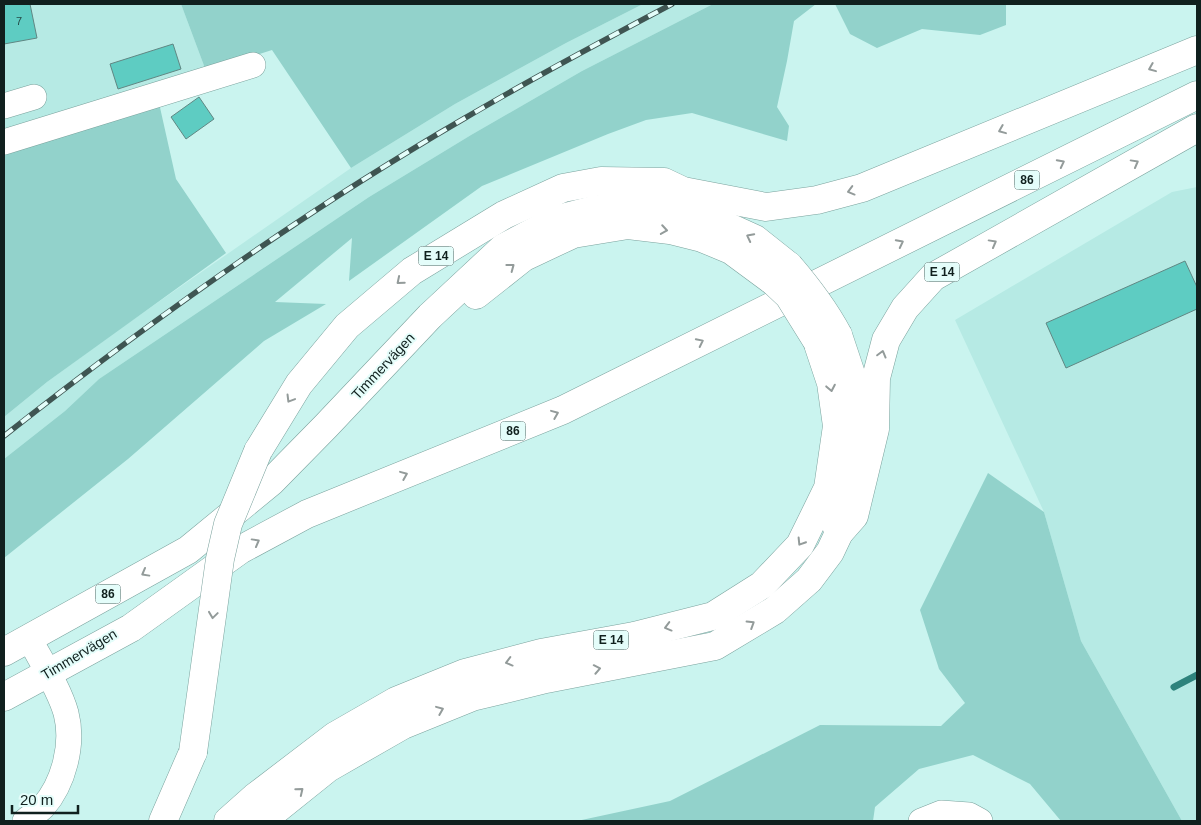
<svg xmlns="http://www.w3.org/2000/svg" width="1201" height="825" font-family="Helvetica,sans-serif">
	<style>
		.built { fill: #b6eae4 }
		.green { fill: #92d2cb }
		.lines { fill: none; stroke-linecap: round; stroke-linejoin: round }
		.stream { stroke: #2e837c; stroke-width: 7 }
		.building { fill: #5eccc2; stroke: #608783 }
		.minor-casing { stroke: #7aa29d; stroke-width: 26 }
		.major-casing { stroke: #7aa29d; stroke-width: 29 }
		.highway-casing { stroke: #7aa29d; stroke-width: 29 }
		.minor { stroke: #fff; stroke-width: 25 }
		.major { stroke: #fff; stroke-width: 28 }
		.highway { stroke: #fff; stroke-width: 28 }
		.rail-casing { stroke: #3f5552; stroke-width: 5.5 }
		.rail { stroke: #e4fdfa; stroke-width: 4; stroke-dasharray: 11; stroke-linecap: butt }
		.major-bridge-casing { stroke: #7aa29d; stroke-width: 29; stroke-linecap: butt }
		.highway-bridge-casing { stroke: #7aa29d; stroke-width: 29; stroke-linecap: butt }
		.major-bridge { stroke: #fff; stroke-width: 28 }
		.highway-bridge { stroke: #fff; stroke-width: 28 }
		.oneway { stroke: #939b9a }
		.labels { text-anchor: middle; stroke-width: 4; stroke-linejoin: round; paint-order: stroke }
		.number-label { font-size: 11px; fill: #244b47 }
		.shield { fill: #e4fdfa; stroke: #506260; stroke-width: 1 }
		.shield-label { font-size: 12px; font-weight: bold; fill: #10201e }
		.street-label { font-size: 14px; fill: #10201e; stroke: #e4fdfa }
	</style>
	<rect width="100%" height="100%" fill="#caf4ef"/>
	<!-- built -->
	<g class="built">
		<polygon points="4,4 181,4 206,71 4,135"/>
		<polygon points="643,4 713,4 582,71 471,135 369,197 99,379 65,411 4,459 4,417 47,382 121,328 351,168 455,104 566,43"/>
		<polygon points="1197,187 1197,821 1182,821 1081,641 1044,512 955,320 1172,192"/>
	</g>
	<!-- green -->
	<g class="green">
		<polygon points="181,4 643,4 566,43 455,104 351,168 272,50 206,71"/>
		<polygon points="713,4 816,4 794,21 787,61 777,107 789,126 787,141 692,113 646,120 608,134 482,186 349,281 352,238 275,302 326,304 264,341 128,459 4,558 4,459 65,411 99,379 369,197 471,135 582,71"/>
		<polygon points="835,4 1006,4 1006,25 980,35 922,29 877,48 850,34"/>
		<polygon points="159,103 176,179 226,253 47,382 4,417 4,149"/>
		<polygon points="988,473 1044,512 1081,641 1182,821 1061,821 1030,784 973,755 919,769 875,807 873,821 577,821 670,801 820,725 941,726 965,703 939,669 920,610"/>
	</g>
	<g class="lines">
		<!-- stream -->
		<polyline class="stream" points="1174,687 1197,675"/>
	</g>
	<!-- building -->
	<g class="building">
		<polygon points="4,4 30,4 37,38 4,44"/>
		<polygon points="173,44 181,69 118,89 110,64"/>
		<polygon points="199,97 214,119 186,139 171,117"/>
		<polygon points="1185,261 1197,287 1197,309 1066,368 1046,323"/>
	</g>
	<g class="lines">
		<defs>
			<g id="minor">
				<polyline points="4,106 34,97"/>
				<polyline points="4,142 253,65"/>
				<path d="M25,821C31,816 38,812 43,807C64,783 74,744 66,713C59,688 41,661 29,638"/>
				<polyline points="921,821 941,813 969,815 980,821"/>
			</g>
			<g id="major">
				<polyline points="476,295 524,257 573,234 628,225 670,230 702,238 731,250 773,281"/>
				<polyline points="838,335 853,380 857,421 851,469 836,525 839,533"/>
				<polyline points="4,652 188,550 271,482 326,426 430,316 503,248 558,219 593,210 623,206 665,208 700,214 755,239 789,266"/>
				<polyline points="4,697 131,628 240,550 307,514 563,410 1197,95"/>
				<polyline points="228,821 255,797 335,736 396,701 465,673 541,653 634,636 713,616 762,585 800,545 828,488 837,426 831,383 817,341"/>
			</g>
			<g id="highway">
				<polyline points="258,451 299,384 347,326 412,271 504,215 563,188 601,181 664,182 683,191 766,207 817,200 862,188 1197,50"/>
				<polyline points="163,821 193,752"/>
				<polyline points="262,821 328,768 403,725 472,697 546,679 715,646 775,610 809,580 830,552 839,533 854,516 875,429 876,378 886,340 905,308 933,277 1197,128"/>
			</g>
		</defs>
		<!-- minor casing -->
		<use href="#minor" class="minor-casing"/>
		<!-- major casing -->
		<use href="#major" class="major-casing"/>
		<!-- highway casing -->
		<use href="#highway" class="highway-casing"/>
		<!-- minor -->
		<use href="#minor" class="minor"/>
		<!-- major -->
		<use href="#major" class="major"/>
		<!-- highway -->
		<use href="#highway" class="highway"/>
		<defs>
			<path id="rail" d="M4,436C150,321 303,212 465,118C533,78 602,41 672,4"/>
		</defs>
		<!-- rail casing -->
		<use href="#rail" class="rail-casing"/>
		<!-- rail -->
		<use href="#rail" class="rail"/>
		<defs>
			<g id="major-bridge">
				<path d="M789,266C808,288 824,309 838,335"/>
				<polyline points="773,281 789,296 817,341"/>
			</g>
			<polyline id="highway-bridge" points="193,752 220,559 228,524 258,451"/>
		</defs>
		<!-- major-bridge casing -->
		<use href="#major-bridge" class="major-bridge-casing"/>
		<!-- highway-bridge casing -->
		<use href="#highway-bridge" class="highway-bridge-casing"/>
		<!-- major-bridge -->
		<use href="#major-bridge" class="major-bridge"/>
		<!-- highway-bridge -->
		<use href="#highway-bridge" class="highway-bridge"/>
	</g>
	<!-- one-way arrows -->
	<defs><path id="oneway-chevron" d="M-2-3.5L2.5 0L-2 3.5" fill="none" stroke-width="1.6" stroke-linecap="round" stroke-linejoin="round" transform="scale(1.25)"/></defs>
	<g class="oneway">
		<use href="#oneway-chevron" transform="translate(1152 68) rotate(158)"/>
		<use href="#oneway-chevron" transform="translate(1002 130) rotate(158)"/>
		<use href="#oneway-chevron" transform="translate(1061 163) rotate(-27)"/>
		<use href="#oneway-chevron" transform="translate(1135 163) rotate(-29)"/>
		<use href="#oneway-chevron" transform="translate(851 191) rotate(165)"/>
		<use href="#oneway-chevron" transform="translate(664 230) rotate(9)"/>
		<use href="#oneway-chevron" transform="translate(750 237) rotate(-153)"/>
		<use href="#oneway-chevron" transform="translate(900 243) rotate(-27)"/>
		<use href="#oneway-chevron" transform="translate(993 243) rotate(-29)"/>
		<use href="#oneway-chevron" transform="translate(511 267) rotate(-37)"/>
		<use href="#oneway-chevron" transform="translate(400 281) rotate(140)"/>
		<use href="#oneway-chevron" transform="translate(700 342) rotate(-26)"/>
		<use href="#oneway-chevron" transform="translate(882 354) rotate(-75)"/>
		<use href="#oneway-chevron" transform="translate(831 388) rotate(79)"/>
		<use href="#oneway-chevron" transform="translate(290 399) rotate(121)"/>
		<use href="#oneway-chevron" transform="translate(555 414) rotate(-22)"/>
		<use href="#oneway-chevron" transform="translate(404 475) rotate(-22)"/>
		<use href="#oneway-chevron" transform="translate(256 542) rotate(-29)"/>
		<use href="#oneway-chevron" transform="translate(801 542) rotate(122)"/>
		<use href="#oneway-chevron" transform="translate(145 573) rotate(151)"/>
		<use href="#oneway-chevron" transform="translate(213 615) rotate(98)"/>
		<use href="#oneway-chevron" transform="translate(751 624) rotate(-32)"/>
		<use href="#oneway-chevron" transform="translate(668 627) rotate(165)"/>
		<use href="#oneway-chevron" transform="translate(509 662) rotate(165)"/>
		<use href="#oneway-chevron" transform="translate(597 669) rotate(-11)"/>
		<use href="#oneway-chevron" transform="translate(440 710) rotate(-22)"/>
		<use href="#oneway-chevron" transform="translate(300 791) rotate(-39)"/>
	</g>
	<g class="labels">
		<!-- number labels -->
		<g class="number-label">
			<text x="19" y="25">7</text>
		</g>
		<!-- shield labels -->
		<g class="shield">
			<rect x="1014.5" y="170.5" width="25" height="19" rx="4"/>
			<rect x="418.5" y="246.5" width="35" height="19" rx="4"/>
			<rect x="924.5" y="262.5" width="35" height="19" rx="4"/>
			<rect x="500.5" y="421.5" width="25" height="19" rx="4"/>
			<rect x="95.5" y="584.5" width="25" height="19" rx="4"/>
			<rect x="593.5" y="630.5" width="35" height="19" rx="4"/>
		</g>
		<g class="shield-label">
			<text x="1027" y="184">86</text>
			<text x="436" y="260">E 14</text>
			<text x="942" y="276">E 14</text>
			<text x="513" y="435">86</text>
			<text x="108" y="598">86</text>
			<text x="611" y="644">E 14</text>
		</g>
		<!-- street labels -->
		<g class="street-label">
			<text transform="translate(383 366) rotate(-47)" y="5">Timmervägen</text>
			<text transform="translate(79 654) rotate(-31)" y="5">Timmervägen</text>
		</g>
	</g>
	<!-- border -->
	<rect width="1201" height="825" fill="none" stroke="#10201e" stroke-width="10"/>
	<!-- scale -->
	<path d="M12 805v8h66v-8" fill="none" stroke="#10201e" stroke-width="2.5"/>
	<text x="20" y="805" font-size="15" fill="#10201e" stroke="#e4fdfa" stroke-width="4" paint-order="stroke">20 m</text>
</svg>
